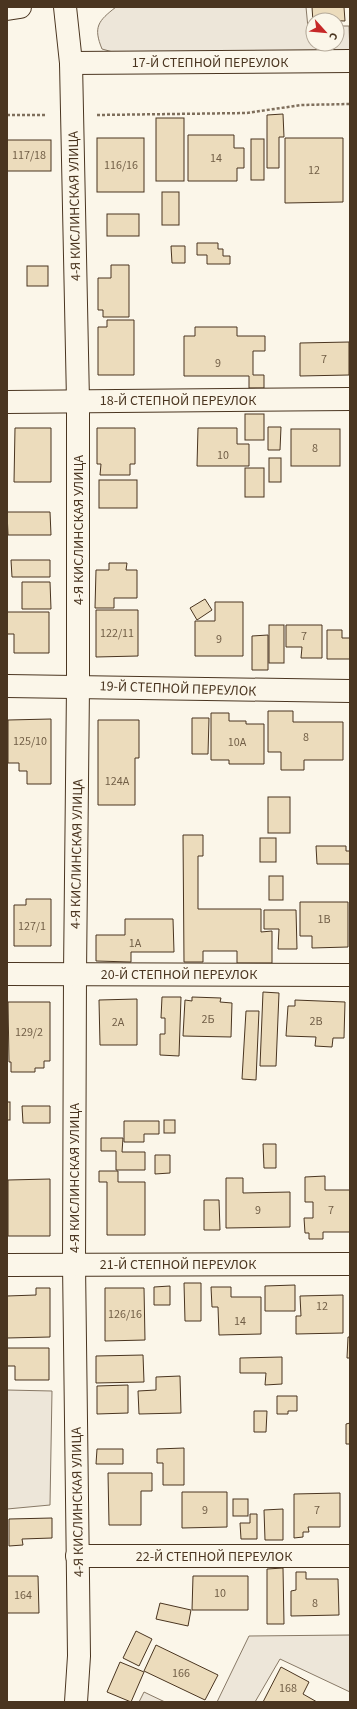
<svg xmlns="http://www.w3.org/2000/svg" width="357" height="1709" font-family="'Source Sans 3',sans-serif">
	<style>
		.green { fill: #ede6d9; stroke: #887966 }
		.building { fill: #ecdcbc; stroke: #4a3520 }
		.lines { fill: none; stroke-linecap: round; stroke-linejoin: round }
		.minor-casing { stroke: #4a3520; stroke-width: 24 }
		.tertiary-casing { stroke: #4a3520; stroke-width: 24 }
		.path { stroke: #7f6f5c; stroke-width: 2.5; stroke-dasharray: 3 2; stroke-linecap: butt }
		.minor { stroke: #fbf6e9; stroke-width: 22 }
		.tertiary { stroke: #fbf6e9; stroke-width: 22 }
		.labels { text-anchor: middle; stroke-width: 3; stroke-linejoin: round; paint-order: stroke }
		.number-label { font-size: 12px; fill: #725f47 }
		.street-label { font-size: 14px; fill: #4a3520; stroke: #fbf6e9 }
	</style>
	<rect width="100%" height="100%" fill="#fbf6e9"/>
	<!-- green -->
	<g class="green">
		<path d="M116,7H306L308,28L313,27V44H337V26H349L350,53L120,54L102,49C93,27 98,21 116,7Z"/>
		<polygon points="7,1390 52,1391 50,1505 7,1509"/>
		<polygon points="350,1635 350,1692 280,1659 255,1702 217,1702 249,1636"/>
		<polygon points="144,1692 165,1702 139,1702"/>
	</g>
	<!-- building -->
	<g class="building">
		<polygon points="312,7 344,7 345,21 313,20 313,22"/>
		<polygon points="283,114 284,137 279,137 279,168 267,168 267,115"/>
		<rect x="156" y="118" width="28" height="63"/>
		<polygon points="188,135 234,135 234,148 244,148 244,168 237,168 237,181 188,181"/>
		<rect x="97" y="138" width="47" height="54"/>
		<polygon points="285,138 343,138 343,202 285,203"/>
		<rect x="251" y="139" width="13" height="41"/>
		<rect x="7" y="140" width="44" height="31"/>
		<rect x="162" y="192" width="17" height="33"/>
		<rect x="107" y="214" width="32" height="22"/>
		<polygon points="197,243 218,243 218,249 223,249 223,256 230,256 230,264 207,264 207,255 197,255"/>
		<polygon points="171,246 185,246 185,263 172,263"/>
		<polygon points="111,265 129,265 129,317 103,317 103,310 98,310 98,278 111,278"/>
		<rect x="27" y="266" width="21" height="20"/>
		<polygon points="107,320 134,320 134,375 98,375 98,327 107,327"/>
		<polygon points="195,327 237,327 237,336 265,336 265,351 253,351 253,375 264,375 264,388 249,388 249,376 184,376 184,336 195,336"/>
		<polygon points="349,342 349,375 300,376 300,343"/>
		<rect x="245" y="414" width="19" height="26"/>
		<polygon points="268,427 281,427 280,450 268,450"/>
		<polygon points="15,428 51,428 51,482 14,482"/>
		<polygon points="97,428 135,428 135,464 130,464 130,475 100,475 101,464 97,464"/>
		<polygon points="198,428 237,428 237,444 249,444 249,466 197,466"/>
		<rect x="291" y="429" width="49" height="37"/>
		<rect x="269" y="458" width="12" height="24"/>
		<rect x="245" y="468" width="19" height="29"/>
		<rect x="99" y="480" width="38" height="28"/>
		<polygon points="7,512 50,512 51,535 8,535"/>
		<polygon points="11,560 50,560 50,577 12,577"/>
		<polygon points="109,563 127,563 126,570 137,570 137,598 114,598 114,608 95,608 96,570 109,570"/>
		<polygon points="22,582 50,582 51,609 22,609"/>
		<polygon points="205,599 212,610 197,620 190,608"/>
		<polygon points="215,602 243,602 243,656 195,656 195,621 215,621"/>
		<polygon points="96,610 138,610 138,656 96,657"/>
		<polygon points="7,612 49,612 49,653 14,653 14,634 7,634"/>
		<rect x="269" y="625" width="15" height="38"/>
		<polygon points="286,625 322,625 322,658 301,658 302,647 286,647"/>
		<polygon points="327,630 342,630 342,638 350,638 350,659 327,659"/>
		<polygon points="268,635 268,670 252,670 252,636"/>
		<polygon points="268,711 293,711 293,722 343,722 343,760 304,760 304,770 281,770 281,752 268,752"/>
		<polygon points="211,713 229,713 229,721 246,721 246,724 264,724 264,764 229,764 229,760 211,760"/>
		<polygon points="192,718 209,718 208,754 192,754"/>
		<polygon points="51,719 51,784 27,784 27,771 19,771 19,763 8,763 8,720"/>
		<polygon points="98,720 139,720 139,758 135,758 135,805 98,805"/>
		<rect x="268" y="797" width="22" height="36"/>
		<polygon points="183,835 203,835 203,856 198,856 198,909 261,909 261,932 272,931 272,963 237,963 237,951 203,951 203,962 184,962"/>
		<rect x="260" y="838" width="16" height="24"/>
		<polygon points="316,846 346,846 346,851 350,851 350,864 317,864"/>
		<rect x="269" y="876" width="14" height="24"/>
		<polygon points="26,899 51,899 51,946 14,946 14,905 26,905"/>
		<polygon points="300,902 348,902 348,947 312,948 312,936 300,936"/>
		<polygon points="264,910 296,910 297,949 278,949 279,929 264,929"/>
		<polygon points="125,919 173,919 174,952 131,952 131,962 96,961 96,935 125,935"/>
		<polygon points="263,992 279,993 276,1066 260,1066"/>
		<polygon points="162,997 181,997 179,1056 160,1055 160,1034 165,1034 165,1018 161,1018"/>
		<polygon points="192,997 221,998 220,1002 232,1003 231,1037 183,1036 185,1000 192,1001"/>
		<polygon points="137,999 137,1045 100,1045 99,1000"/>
		<polygon points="295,1000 345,1002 344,1038 333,1038 332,1047 315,1046 316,1037 286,1036 288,1006 295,1006"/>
		<polygon points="8,1002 50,1002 50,1061 44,1061 44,1068 35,1068 35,1072 11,1072 11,1062 9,1062"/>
		<polygon points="246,1011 259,1011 256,1080 242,1079"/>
		<rect x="7" y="1102" width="3" height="18"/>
		<polygon points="22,1106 50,1106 50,1123 23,1123"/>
		<rect x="164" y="1120" width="11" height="13"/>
		<polygon points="124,1121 159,1121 159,1134 144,1134 144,1142 124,1142"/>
		<polygon points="101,1138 123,1138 122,1152 145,1152 145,1170 116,1170 116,1151 101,1151"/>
		<polygon points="263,1144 276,1144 276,1168 264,1168"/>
		<polygon points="155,1155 170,1155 170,1173 155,1174"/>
		<polygon points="99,1171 118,1171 118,1182 145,1182 145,1235 107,1235 107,1182 99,1182"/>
		<polygon points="325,1176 325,1190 350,1190 350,1232 323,1232 323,1239 309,1239 309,1233 305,1233 304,1218 313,1218 313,1202 305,1202 305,1177"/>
		<polygon points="226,1178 243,1178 243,1193 290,1192 290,1227 226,1228"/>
		<polygon points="50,1179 50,1236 8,1236 8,1180"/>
		<polygon points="204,1200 219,1200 220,1230 204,1230"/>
		<polygon points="184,1283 201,1283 201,1321 185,1321"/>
		<polygon points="295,1285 295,1311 265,1311 265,1286"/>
		<polygon points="170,1286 170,1305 154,1305 154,1287"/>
		<polygon points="211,1287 231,1287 231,1297 261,1297 261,1334 219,1335 218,1307 212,1307"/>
		<polygon points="36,1288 50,1288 50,1337 7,1338 7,1296 36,1295"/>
		<polygon points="105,1288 144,1288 145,1340 105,1341"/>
		<polygon points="343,1295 343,1333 296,1334 296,1316 301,1316 300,1296"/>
		<polygon points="348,1337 350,1337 350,1358 347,1358"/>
		<polygon points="7,1348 49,1348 49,1380 15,1380 15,1366 7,1366"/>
		<polygon points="143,1355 144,1382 96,1383 96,1356"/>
		<polygon points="282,1357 282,1384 265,1385 266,1373 240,1373 240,1358"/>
		<polygon points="180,1376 181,1413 139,1414 138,1391 156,1390 156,1377"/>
		<polygon points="128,1385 128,1413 97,1414 97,1386"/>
		<polygon points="277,1396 297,1396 297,1411 288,1411 288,1414 277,1414"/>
		<polygon points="254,1411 267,1411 266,1432 254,1432"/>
		<polygon points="350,1423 350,1444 346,1444 346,1424"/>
		<polygon points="184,1448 184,1485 163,1485 163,1463 157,1463 157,1449"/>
		<polygon points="97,1449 123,1449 123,1464 96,1464"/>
		<polygon points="108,1473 152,1473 152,1491 141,1491 141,1525 109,1525"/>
		<polygon points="182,1492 227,1492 227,1527 182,1528"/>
		<polygon points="340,1493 340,1527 308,1527 309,1532 303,1532 303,1537 294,1538 294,1494"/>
		<rect x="233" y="1499" width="15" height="17"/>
		<polygon points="283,1509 283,1540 265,1540 264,1510"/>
		<polygon points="250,1514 257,1514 257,1539 241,1539 240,1523 250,1523"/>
		<polygon points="52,1518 52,1538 22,1539 23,1545 9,1546 9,1519"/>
		<polygon points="283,1568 284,1624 267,1624 267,1569"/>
		<polygon points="296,1572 306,1572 306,1579 338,1579 339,1615 291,1616 291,1591 296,1590"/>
		<polygon points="7,1576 38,1576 39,1613 7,1613"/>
		<polygon points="193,1576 248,1576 248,1610 192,1610"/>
		<polygon points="160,1603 191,1610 188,1626 156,1619"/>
		<polygon points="136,1631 152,1639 139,1666 123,1658"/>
		<polygon points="156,1645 218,1675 205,1700 144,1671"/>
		<polygon points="120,1662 144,1672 131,1702 107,1692"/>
		<polygon points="281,1667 309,1682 303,1694 317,1702 263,1702"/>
	</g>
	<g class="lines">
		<defs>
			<g id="minor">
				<polyline points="65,7 71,63 78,401 78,686 75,974 74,1264 79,1656 76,1702"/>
				<polyline points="71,63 350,61"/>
				<polyline points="7,402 350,399"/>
				<polyline points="7,686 350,691"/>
				<polyline points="7,974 350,975"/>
				<polyline points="7,1265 350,1264"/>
				<polyline points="77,1556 350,1556"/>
			</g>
			<polyline id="tertiary" points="7,9 20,7"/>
		</defs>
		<!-- minor casing -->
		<use href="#minor" class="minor-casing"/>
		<!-- tertiary casing -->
		<use href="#tertiary" class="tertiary-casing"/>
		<!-- path -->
		<g class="path">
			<polyline points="7,115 46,115"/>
			<polyline points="97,115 247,113 301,105 350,104"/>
		</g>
		<!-- minor -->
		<use href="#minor" class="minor"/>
		<!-- tertiary -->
		<use href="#tertiary" class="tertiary"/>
	</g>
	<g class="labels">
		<!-- number labels -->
		<g class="number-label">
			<text x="29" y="159">117/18</text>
			<text x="216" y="162">14</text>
			<text x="121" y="169">116/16</text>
			<text x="314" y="174">12</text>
			<text x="324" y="363">7</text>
			<text x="218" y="367">9</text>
			<text x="315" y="452">8</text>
			<text x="223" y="459">10</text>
			<text x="117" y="637">122/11</text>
			<text x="304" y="640">7</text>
			<text x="219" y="643">9</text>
			<text x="306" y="741">8</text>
			<text x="30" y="745">125/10</text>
			<text x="237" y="746">10А</text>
			<text x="117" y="785">124А</text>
			<text x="324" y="923">1В</text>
			<text x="32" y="930">127/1</text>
			<text x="135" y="947">1А</text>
			<text x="208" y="1023">2Б</text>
			<text x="316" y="1025">2В</text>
			<text x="118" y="1026">2А</text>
			<text x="29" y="1036">129/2</text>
			<text x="258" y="1214">9</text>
			<text x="331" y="1214">7</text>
			<text x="322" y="1310">12</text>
			<text x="125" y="1318">126/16</text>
			<text x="240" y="1325">14</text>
			<text x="205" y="1514">9</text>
			<text x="317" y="1514">7</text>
			<text x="220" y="1597">10</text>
			<text x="23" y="1599">164</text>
			<text x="315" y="1607">8</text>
			<text x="181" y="1677">166</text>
			<text x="288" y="1692">168</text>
		</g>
		<!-- street labels -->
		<g class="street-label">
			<text x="210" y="67">17-Й СТЕПНОЙ ПЕРЕУЛОК</text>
			<text transform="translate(74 206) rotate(-91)" y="5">4-Я КИСЛИНСКАЯ УЛИЦА</text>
			<text x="178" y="405">18-Й СТЕПНОЙ ПЕРЕУЛОК</text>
			<text transform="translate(78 530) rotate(-90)" y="5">4-Я КИСЛИНСКАЯ УЛИЦА</text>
			<text transform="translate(178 688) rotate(2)" y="5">19-Й СТЕПНОЙ ПЕРЕУЛОК</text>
			<text transform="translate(76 854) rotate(-89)" y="5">4-Я КИСЛИНСКАЯ УЛИЦА</text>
			<text x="179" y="979">20-Й СТЕПНОЙ ПЕРЕУЛОК</text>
			<text transform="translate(74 1178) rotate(-90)" y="5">4-Я КИСЛИНСКАЯ УЛИЦА</text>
			<text x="178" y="1269">21-Й СТЕПНОЙ ПЕРЕУЛОК</text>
			<text transform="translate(77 1502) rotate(-91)" y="5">4-Я КИСЛИНСКАЯ УЛИЦА</text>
			<text x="214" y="1561">22-Й СТЕПНОЙ ПЕРЕУЛОК</text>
		</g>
	</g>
	<!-- border -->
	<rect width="357" height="1709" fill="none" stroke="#4a3520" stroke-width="16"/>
	<!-- north arrow -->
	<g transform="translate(325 32) rotate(117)"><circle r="19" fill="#fbf6e9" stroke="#b4a999"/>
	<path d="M0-3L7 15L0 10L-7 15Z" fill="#c62828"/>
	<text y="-6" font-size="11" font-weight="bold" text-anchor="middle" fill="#4a3520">С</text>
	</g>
</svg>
